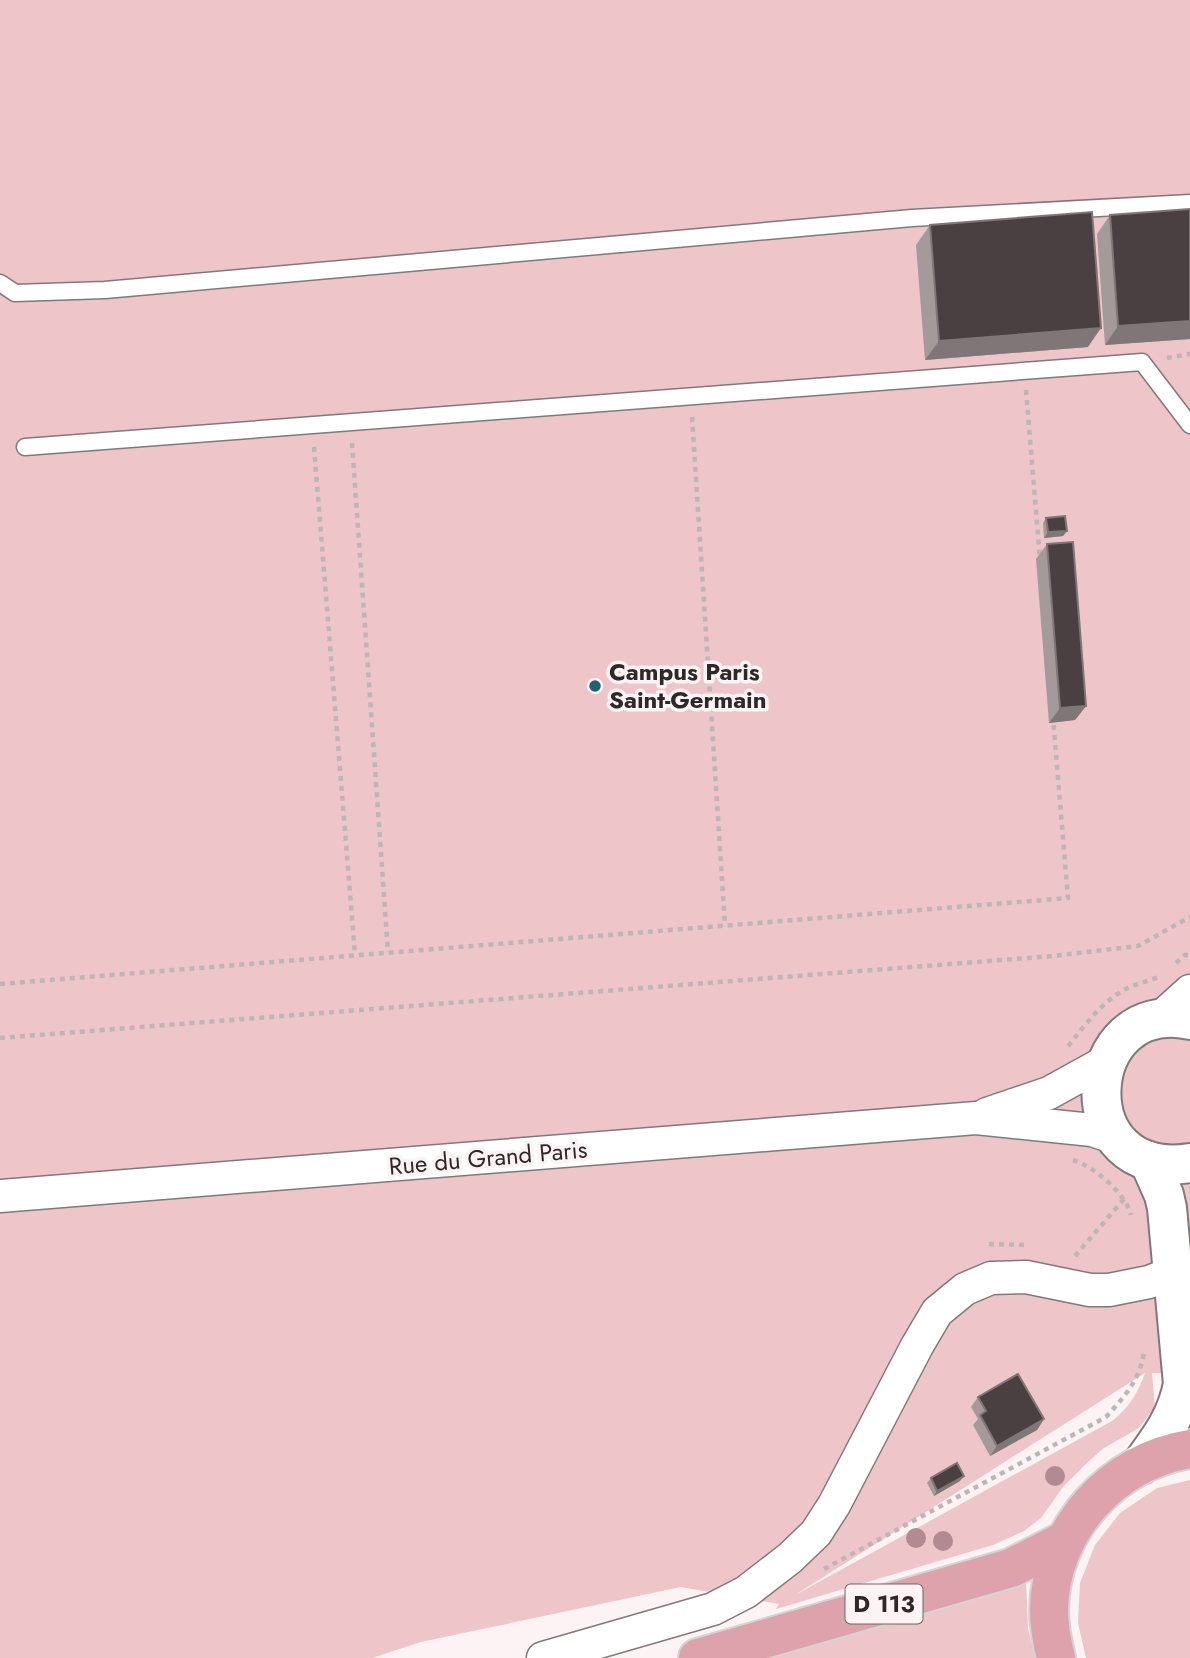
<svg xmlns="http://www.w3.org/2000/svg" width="1190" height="1658" font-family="Jost,sans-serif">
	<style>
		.green { fill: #eec5c9; fill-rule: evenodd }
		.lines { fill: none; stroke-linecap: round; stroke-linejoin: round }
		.lane-casing { stroke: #837879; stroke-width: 19 }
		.street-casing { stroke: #837879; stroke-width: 35 }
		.secondary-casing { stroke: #837879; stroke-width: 42 }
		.primary-casing { stroke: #d5d4d4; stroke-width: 42 }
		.path { stroke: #beb6b6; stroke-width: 4.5; stroke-dasharray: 5 5; stroke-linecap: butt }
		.lane { stroke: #fff; stroke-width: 16 }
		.street { stroke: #fff; stroke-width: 32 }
		.secondary { stroke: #fff; stroke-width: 38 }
		.primary { stroke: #dda2ac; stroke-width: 38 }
		.tree { fill: #b18b91 }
		.wall { fill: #a49a9a }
		.shaded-wall { fill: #807677 }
		.building { fill: #4a4041; stroke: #807677; stroke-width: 2 }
		.poi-dot { fill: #1f6275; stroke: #fdf3f4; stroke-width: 2.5 }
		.labels { text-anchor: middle; stroke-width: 7; stroke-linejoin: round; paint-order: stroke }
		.shield { fill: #fdf3f4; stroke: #6c6666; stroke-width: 2 }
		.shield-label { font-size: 23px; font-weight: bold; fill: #2e2929 }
		.poi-label { font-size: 24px; font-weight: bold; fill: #2e2929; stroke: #fdf3f4; text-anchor: start }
		.street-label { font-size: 24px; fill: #2e2929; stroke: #fdf3f4 }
	</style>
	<rect width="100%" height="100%" fill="#fdf3f4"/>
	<!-- green -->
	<g class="green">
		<path d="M0,0H1190V1373H1152L1155,1407L1139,1428L1104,1448L1089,1461L1063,1487L1041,1518L1024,1531L993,1545L776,1609L779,1604L681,1587L421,1642L372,1658H0ZM1145,1373C1138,1393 1129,1408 1112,1421L795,1595Z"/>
		<polygon points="1190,1480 1190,1658 1086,1658 1078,1623 1080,1583 1095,1545 1120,1513 1157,1488"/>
		<polygon points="1026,1580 1028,1628 1035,1658 751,1658"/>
	</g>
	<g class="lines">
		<defs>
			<g id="lane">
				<polyline points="0,283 15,293 105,290 912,218 1190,203"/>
				<polyline points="25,447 1142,362 1190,425"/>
			</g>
			<g id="street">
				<polyline points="1159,1019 1190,991"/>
				<polyline points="987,1114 1049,1093 1107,1061"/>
				<polyline points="0,1196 976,1118 1092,1130 1116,1138"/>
				<polyline points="543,1658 713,1609 746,1592 790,1558 816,1533 834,1505 917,1346 937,1312 965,1289 991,1278 1026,1277 1090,1290 1109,1290 1149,1282 1174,1272"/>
			</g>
			<g id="secondary">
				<path d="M1190,1020C1078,996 1066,1182 1190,1163"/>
				<path d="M1141,1465C1160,1439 1177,1417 1183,1384L1167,1208L1164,1195L1149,1161"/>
			</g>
			<g id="primary">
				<polyline points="698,1658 1011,1568 1066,1540"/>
				<path d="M1056,1658C1052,1642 1049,1626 1049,1610C1050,1530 1112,1461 1190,1449"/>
			</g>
		</defs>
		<!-- lane casing -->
		<use href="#lane" class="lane-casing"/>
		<!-- street casing -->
		<use href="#street" class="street-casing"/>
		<!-- secondary casing -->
		<use href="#secondary" class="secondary-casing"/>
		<!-- primary casing -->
		<use href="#primary" class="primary-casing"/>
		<!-- path -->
		<g class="path">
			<polyline points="1167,358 1190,354"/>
			<polyline points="1026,390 1040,560"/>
			<polyline points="692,417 725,926"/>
			<polyline points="352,443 388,952"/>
			<polyline points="314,447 355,955"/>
			<polyline points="1176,963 1185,955 1190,955"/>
			<polyline points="0,984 1068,898 1053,718"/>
			<polyline points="0,1038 1053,956 1138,946 1190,917"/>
			<path d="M1068,1046C1087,1023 1103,999 1132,986C1141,983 1150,980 1159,977"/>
			<path d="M1073,1160C1094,1166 1126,1194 1131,1215"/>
			<polyline points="989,1244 1026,1245"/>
			<polyline points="1075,1256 1124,1199"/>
			<path d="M824,1569L1106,1417C1124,1397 1140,1380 1144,1352"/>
		</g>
		<!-- lane -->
		<use href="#lane" class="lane"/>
		<!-- street -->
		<use href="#street" class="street"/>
		<!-- secondary -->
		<use href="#secondary" class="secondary"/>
		<!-- primary -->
		<use href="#primary" class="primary"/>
	</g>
	<!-- trees -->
	<g class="tree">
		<circle cx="1055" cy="1476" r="10"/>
		<circle cx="916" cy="1538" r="10"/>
		<circle cx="943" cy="1541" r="10"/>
	</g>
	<!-- wall -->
	<g class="wall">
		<polygon points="1110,215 1190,339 1105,345 1097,234"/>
		<polygon points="930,225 1088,347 925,360 916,245"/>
		<polygon points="1046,518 1067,531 1063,536 1044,538 1043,523"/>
		<polygon points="1047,544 1086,706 1075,720 1049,723 1036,559"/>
		<polygon points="978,1397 1044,1419 1037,1430 990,1456 973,1425 978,1419 971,1407"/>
		<polygon points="931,1478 960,1481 934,1496 927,1483"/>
	</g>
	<!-- shaded-wall -->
	<g class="shaded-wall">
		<polygon points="1190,321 1190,339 1105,345 1118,326"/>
		<polygon points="1101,328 1088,347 925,360 939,341"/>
		<polygon points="1067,531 1063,536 1044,538 1048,532"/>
		<polygon points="1086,706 1075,720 1049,723 1060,708"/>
		<polygon points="1044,1419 1037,1430 990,1456 997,1446"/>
		<polygon points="964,1476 960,1481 934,1496 937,1491"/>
	</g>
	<!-- building -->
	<g class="building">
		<polygon points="1190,209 1190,321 1118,326 1110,215"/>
		<polygon points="1092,212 1101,328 939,341 930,225"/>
		<polygon points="1065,516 1067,531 1048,532 1046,518"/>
		<polygon points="1073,542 1086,706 1060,708 1047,544"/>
		<polygon points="1018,1374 1044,1419 997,1446 980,1415 986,1411 978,1397"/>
		<polygon points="957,1463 964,1476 937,1491 931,1478"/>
	</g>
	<!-- markers -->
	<circle class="poi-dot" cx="595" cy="686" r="7"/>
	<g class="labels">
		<!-- shield labels -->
		<rect class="shield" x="845.5" y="1584.5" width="77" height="39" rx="5"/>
		<g class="shield-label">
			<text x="884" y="1612">D 113</text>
		</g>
		<!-- poi labels -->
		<g class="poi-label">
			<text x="609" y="680">Campus Paris<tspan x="609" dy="28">Saint-Germain</tspan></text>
		</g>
		<!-- street labels -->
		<g class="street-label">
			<text transform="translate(488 1158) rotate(-5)" y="8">Rue du Grand Paris</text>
		</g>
	</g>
</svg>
